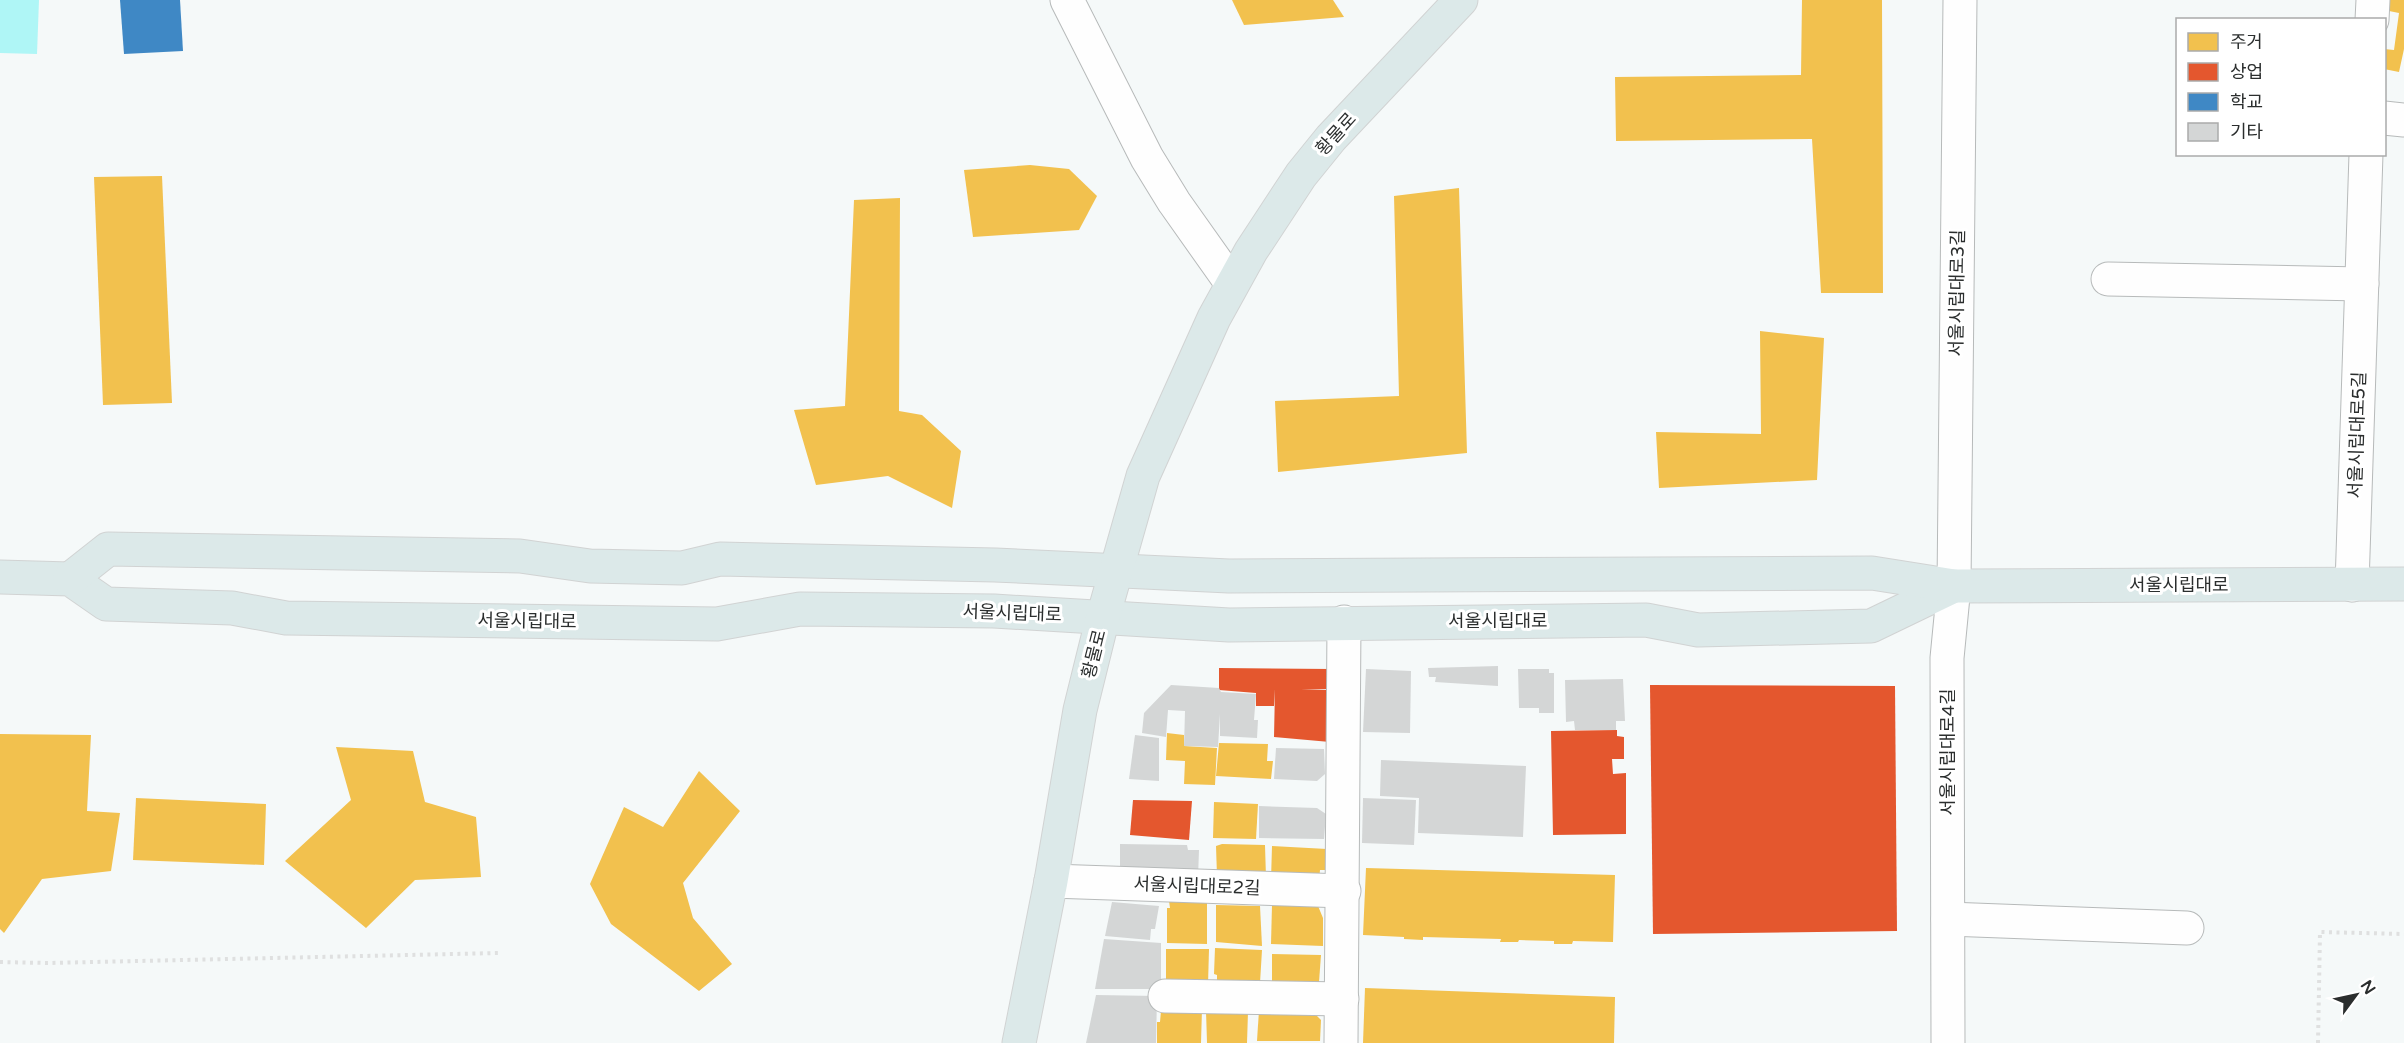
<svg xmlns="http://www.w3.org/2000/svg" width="2404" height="1043" font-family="'Varela Round','Noto Sans KR',sans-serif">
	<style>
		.green { fill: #aff6f6 }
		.homes { fill: #f2c14e }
		.shops { fill: #e4572e }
		.schools { fill: #3f88c5 }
		.building { fill: #d4d6d6 }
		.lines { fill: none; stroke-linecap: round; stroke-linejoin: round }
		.minor-casing { stroke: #b7baba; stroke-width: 35 }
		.major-casing { stroke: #d1d3d3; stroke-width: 35 }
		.path { stroke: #dfe0e0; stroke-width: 4; stroke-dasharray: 3 4.5; stroke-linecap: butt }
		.minor { stroke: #fefefe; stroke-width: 33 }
		.major { stroke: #dce9e9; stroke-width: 33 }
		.labels { text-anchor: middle; stroke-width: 6; stroke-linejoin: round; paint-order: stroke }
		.street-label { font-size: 18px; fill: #2b2e2e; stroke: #fff }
	</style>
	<rect width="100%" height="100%" fill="#f5f9f9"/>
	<!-- green -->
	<polygon class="green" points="0,0 39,0 37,54 0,53"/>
	<!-- homes -->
	<g class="homes">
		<polygon points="1232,0 1333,0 1344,17 1244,25"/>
		<polygon points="1802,0 1882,0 1883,293 1821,293 1812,139 1616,141 1615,77 1801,75"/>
		<polygon points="2380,0 2404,0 2404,49 2399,72 2384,69 2384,49 2394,50 2399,13 2379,9"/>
		<polygon points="1030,165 1069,169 1097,196 1079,230 973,237 964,170"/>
		<polygon points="162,176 172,403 103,405 94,177"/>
		<polygon points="1459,188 1467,453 1278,472 1275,401 1399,396 1394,196"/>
		<polygon points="900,198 899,411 922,415 961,451 952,508 888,476 816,485 794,410 845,406 854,200"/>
		<polygon points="1760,331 1824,338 1817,480 1659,488 1656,432 1761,434"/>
		<polygon points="1167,733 1184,735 1184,746 1217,748 1215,785 1184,784 1185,761 1166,760"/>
		<polygon points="0,734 91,735 87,811 120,813 111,871 42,879 4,933 0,929"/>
		<polygon points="1219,743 1268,744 1267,761 1273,761 1271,779 1216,776"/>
		<polygon points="336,747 413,751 425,802 476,817 481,877 415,880 366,928 285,861 351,800"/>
		<polygon points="699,771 740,811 683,883 693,918 732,964 699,991 611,924 590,884 624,807 663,827"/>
		<polygon points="136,798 266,804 264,865 133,860"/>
		<polygon points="1214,802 1258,804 1256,839 1213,838"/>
		<polygon points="1222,844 1265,845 1266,878 1217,876 1216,846"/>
		<polygon points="1272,846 1327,849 1328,870 1320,870 1319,880 1271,880"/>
		<polygon points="1366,868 1615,875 1613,942 1573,941 1572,944 1554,944 1554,941 1519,940 1518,942 1500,942 1501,939 1423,937 1423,940 1404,939 1404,937 1363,935"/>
		<polygon points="1169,901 1207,903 1207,944 1167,943 1167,908 1170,908"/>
		<polygon points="1216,905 1260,906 1262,946 1216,942"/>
		<polygon points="1272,905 1318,906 1323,918 1323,946 1271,944"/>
		<polygon points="1215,948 1262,950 1260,983 1217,982 1217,975 1214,974"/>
		<polygon points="1166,949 1209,949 1208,985 1166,983"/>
		<polygon points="1272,954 1321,955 1319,982 1316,984 1272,983"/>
		<polygon points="1365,988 1615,997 1614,1043 1363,1043"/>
		<polygon points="1202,1009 1201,1043 1157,1043 1157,1022 1160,1022 1161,1011"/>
		<polygon points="1259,1010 1312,1011 1321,1020 1320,1041 1257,1041"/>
		<polygon points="1206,1011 1248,1012 1247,1043 1207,1043"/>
	</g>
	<!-- shops -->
	<g class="shops">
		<polygon points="1219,668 1331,669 1330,689 1301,689 1330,690 1330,742 1274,737 1275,689 1274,706 1256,706 1256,693 1219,690"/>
		<polygon points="1650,685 1895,686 1897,931 1653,934"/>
		<polygon points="1617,730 1617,736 1624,737 1624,759 1612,759 1613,774 1626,773 1626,834 1553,835 1551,731"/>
		<polygon points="1133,800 1192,801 1189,840 1130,835"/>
	</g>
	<!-- schools -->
	<polygon class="schools" points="120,0 180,0 183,51 124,54"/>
	<!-- building -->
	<g class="building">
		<polygon points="1498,666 1498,686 1435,682 1436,677 1429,677 1428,668"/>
		<polygon points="1366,669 1411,671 1410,733 1363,732"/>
		<polygon points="1518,669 1549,669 1549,673 1554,673 1554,713 1539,713 1539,708 1519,708"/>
		<polygon points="1623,679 1625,721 1616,721 1616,730 1575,730 1574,721 1566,722 1565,680"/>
		<polygon points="1171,685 1219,688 1221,692 1256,694 1254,720 1258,720 1257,738 1220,736 1220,714 1218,747 1184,746 1185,711 1168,710 1166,737 1142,733 1144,713"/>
		<polygon points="1135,735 1159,738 1159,781 1129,779"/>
		<polygon points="1276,748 1324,749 1325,774 1317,781 1274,779"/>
		<polygon points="1381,760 1526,766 1523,837 1418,833 1419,798 1380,796"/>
		<polygon points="1363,798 1416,800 1414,845 1362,843"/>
		<polygon points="1259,806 1317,808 1326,814 1324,839 1259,838"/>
		<polygon points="1120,844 1187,845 1188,850 1199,850 1198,878 1120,878"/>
		<polygon points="1112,902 1159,906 1155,929 1151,929 1150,940 1105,936"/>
		<polygon points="1104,939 1161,943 1161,989 1095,989"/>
		<polygon points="1096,995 1157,996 1156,1043 1086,1043"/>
	</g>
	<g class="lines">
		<defs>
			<g id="minor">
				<polyline points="1067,0 1147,158 1174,202 1232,284"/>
				<polyline points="2372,20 2373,0"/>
				<polyline points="2384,118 2404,120"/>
				<polyline points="2108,279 2362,284"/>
				<polyline points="2352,585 2366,154"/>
				<polyline points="1051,881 1344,891"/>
				<polyline points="1948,919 2187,928"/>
				<polyline points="1165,996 1342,999"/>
				<polyline points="1341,1043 1344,622"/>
				<polyline points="1948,1043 1947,658 1954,586 1960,0"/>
			</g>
			<g id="major">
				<polyline points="0,577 70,579 106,604 232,608 286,618 717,624 800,609 994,611 1229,625 1646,620 1698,630 1871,626 1954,586"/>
				<polyline points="70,579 108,549 520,556 590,566 682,568 720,559 995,565 1229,576 1872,573 1954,586 2404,584"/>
				<polyline points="1019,1043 1051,881 1080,710 1103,617 1143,476 1214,318 1251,251 1301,175 1331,138 1461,0"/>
			</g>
		</defs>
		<!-- minor casing -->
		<use href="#minor" class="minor-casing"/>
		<!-- major casing -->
		<use href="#major" class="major-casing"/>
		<!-- path -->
		<g class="path">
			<polyline points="0,962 47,963 499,953"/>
			<polyline points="2318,1043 2320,932 2404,934"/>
		</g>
		<!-- minor -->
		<use href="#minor" class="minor"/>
		<!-- major -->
		<use href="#major" class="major"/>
	</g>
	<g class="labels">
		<!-- street labels -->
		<g class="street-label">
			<text transform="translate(1336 134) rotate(-48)" y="6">황물로</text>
			<text transform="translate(1957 293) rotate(-89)" y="6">서울시립대로3길</text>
			<text transform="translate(2357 435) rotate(-88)" y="6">서울시립대로5길</text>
			<text x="2179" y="591">서울시립대로</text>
			<text transform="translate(1012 613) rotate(2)" y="6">서울시립대로</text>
			<text transform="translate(527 621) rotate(1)" y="6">서울시립대로</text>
			<text x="1498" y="627">서울시립대로</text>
			<text transform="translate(1094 654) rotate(-76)" y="6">황물로</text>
			<text transform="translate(1948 752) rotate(-90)" y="6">서울시립대로4길</text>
			<text transform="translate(1197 886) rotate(2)" y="6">서울시립대로2길</text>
		</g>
	</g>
	<!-- legend -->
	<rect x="2176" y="18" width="210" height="138" fill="#ffffff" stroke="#aaabab" stroke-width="1.5"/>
	<rect x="2188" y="33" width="30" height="18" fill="#f2c14e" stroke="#aaabab" stroke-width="1.5"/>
	<text x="2230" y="48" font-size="18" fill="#2b2e2e">주거</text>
	<rect x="2188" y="63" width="30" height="18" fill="#e4572e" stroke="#aaabab" stroke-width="1.5"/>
	<text x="2230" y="78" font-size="18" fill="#2b2e2e">상업</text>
	<rect x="2188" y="93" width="30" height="18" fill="#3f88c5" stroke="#aaabab" stroke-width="1.5"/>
	<text x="2230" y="108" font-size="18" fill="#2b2e2e">학교</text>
	<rect x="2188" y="123" width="30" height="18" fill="#d4d6d6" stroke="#aaabab" stroke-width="1.5"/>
	<text x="2230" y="138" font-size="18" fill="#2b2e2e">기타</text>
	<!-- north arrow -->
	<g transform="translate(2356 995) rotate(57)" stroke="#ffffff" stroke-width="4.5" paint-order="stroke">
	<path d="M0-4.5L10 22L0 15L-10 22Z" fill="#2b2e2e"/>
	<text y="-9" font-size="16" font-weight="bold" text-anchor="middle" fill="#2b2e2e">N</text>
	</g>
</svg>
